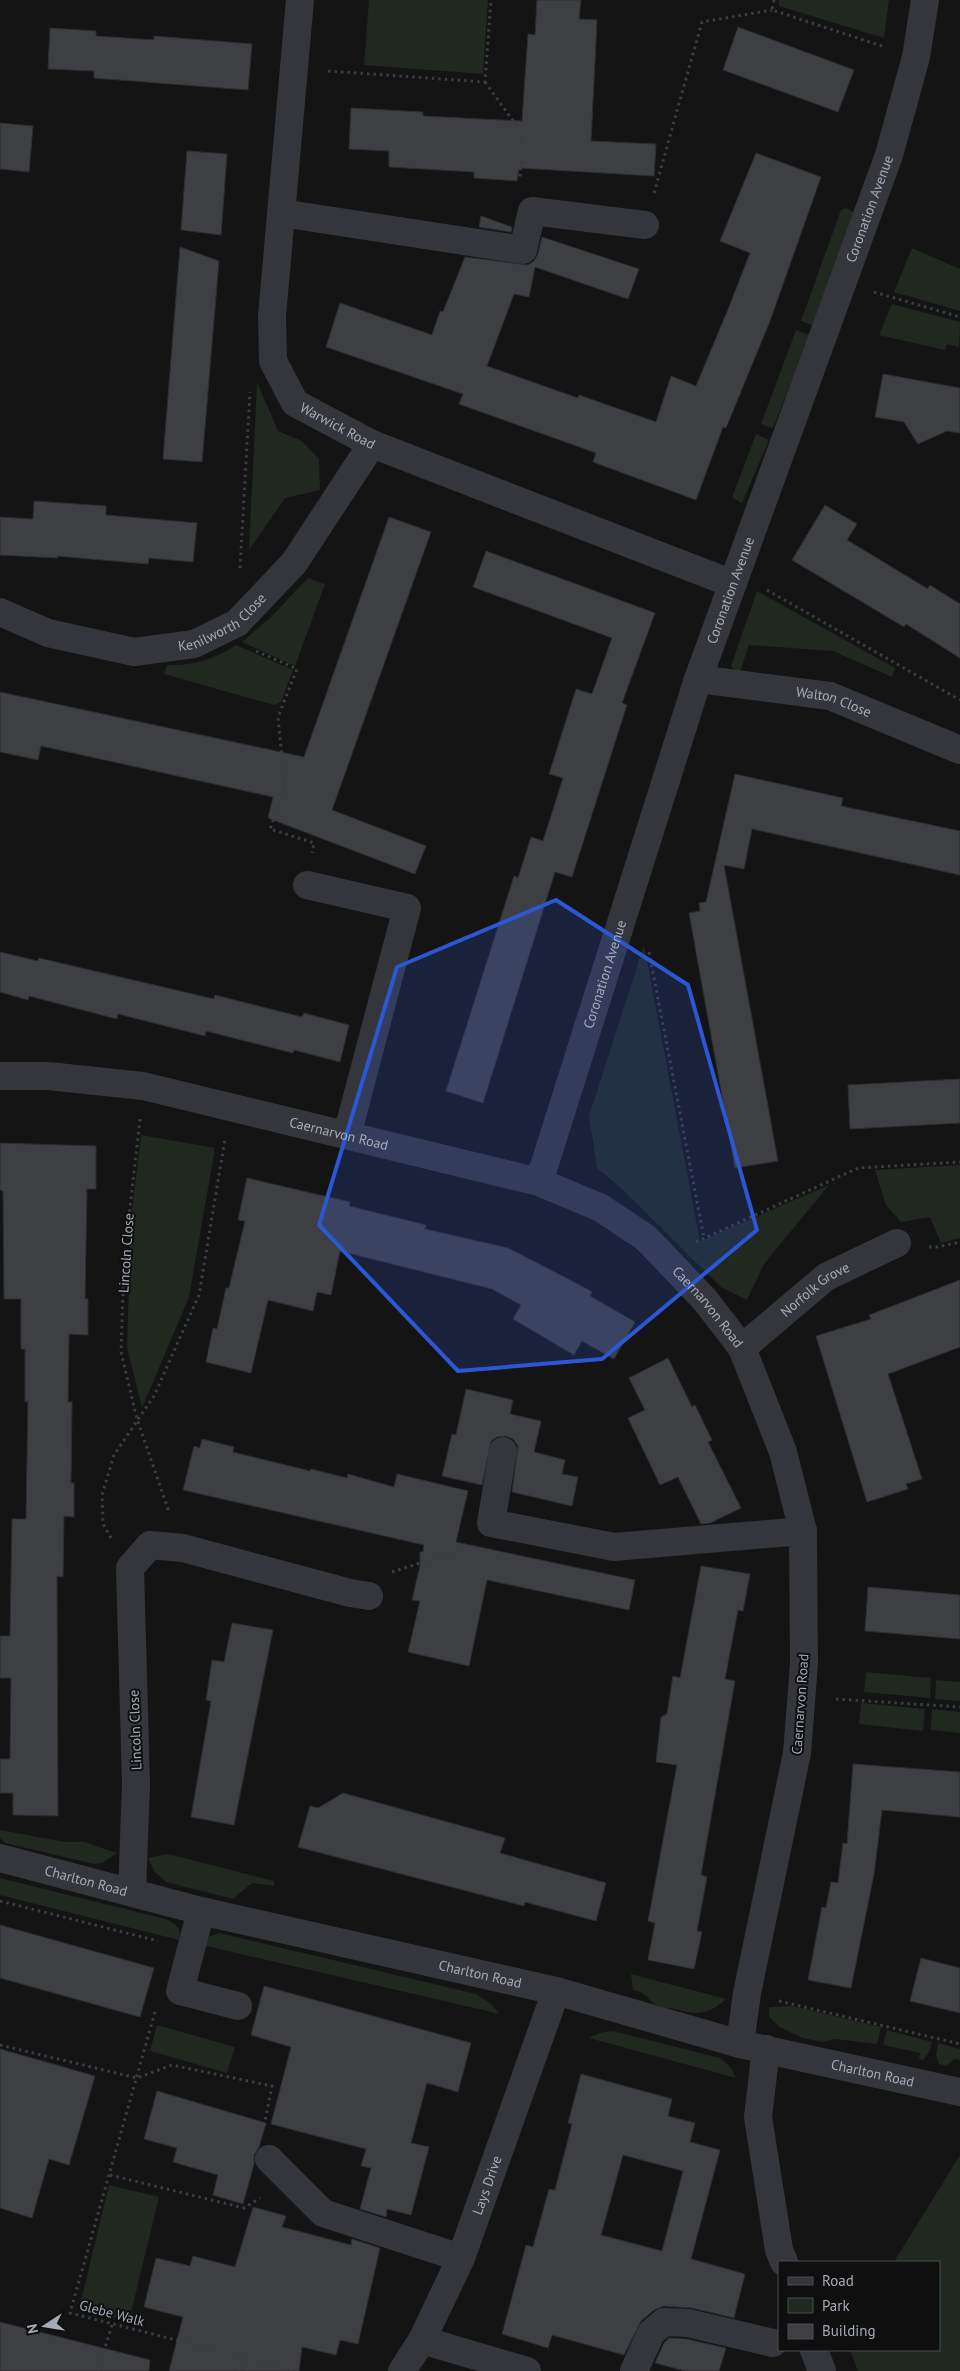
<svg xmlns="http://www.w3.org/2000/svg" width="960" height="2371" font-family="'PT Sans',sans-serif">
	<style>
		.green { fill: #202820 }
		.building { fill: #3e3f42; stroke: #2e2e32; fill-rule: evenodd }
		.lines { fill: none; stroke-linecap: round; stroke-linejoin: round }
		.path { stroke: #3b3d42; stroke-width: 3; stroke-dasharray: 2.5 4; stroke-linecap: butt }
		.minor { stroke: #35363b; stroke-width: 28 }
		.marked { fill: #2b57d5; fill-opacity: 0.2; stroke: #2b57d5; stroke-width: 4; stroke-linejoin: round }
		.labels { text-anchor: middle; stroke-width: 4; stroke-linejoin: round; paint-order: stroke }
		.street-label { font-size: 14px; fill: #a5abb6; stroke: #0f0f10 }
	</style>
	<rect width="100%" height="100%" fill="#141415"/>
	<!-- green -->
	<g class="green">
		<polygon points="369,0 488,0 483,74 364,65"/>
		<polygon points="779,0 889,0 884,38 779,6"/>
		<polygon points="846,208 855,213 812,325 801,321 841,210"/>
		<polygon points="912,248 960,269 960,311 894,292"/>
		<polygon points="892,304 960,322 959,347 947,344 945,350 879,335"/>
		<polygon points="796,330 810,335 773,428 761,424"/>
		<polygon points="257,382 278,431 302,441 319,459 320,490 285,498 249,550"/>
		<polygon points="756,434 769,440 742,503 733,498 733,495"/>
		<polygon points="308,578 325,584 295,666 242,642 271,617"/>
		<polygon points="757,591 895,668 892,677 833,651 749,645 739,675 731,666"/>
		<path d="M236,645L293,670L281,702L274,705L164,674L167,665C193,666 215,659 236,645Z"/>
		<polygon points="644,945 700,1241 829,1185 764,1264 747,1300 721,1287 623,1190 597,1168 589,1116"/>
		<polygon points="141,1135 215,1148 189,1297 142,1408 127,1347 131,1220"/>
		<polygon points="960,1165 960,1238 941,1243 930,1217 901,1222 886,1205 875,1170"/>
		<polygon points="866,1672 931,1678 930,1698 864,1692"/>
		<polygon points="936,1680 960,1682 960,1701 935,1699"/>
		<polygon points="861,1703 925,1709 923,1731 859,1724"/>
		<polygon points="932,1709 960,1712 960,1733 931,1730"/>
		<polygon points="0,1830 65,1842 84,1842 117,1853 102,1863 94,1864 5,1843 0,1837"/>
		<polygon points="168,1854 274,1881 274,1886 252,1883 233,1899 166,1882 154,1871 148,1858"/>
		<path d="M0,1878L165,1919C176,1924 181,1927 179,1940L0,1895Z"/>
		<polygon points="219,1933 476,1994 490,2003 500,2014 202,1945 207,1938"/>
		<path d="M631,1974L726,1999C709,2015 697,2015 675,2009C669,2008 661,2007 656,2005C646,1999 650,1994 633,1990Z"/>
		<polygon points="793,2006 881,2027 877,2044 836,2039 822,2042 803,2038 779,2027 769,2016 769,2007"/>
		<polygon points="157,2025 235,2047 227,2073 150,2051"/>
		<polygon points="887,2030 932,2042 930,2050 923,2060 919,2059 920,2053 883,2045"/>
		<polygon points="613,2031 720,2058 731,2068 736,2078 589,2038 599,2033"/>
		<polygon points="938,2043 960,2049 960,2060 955,2059 946,2066 939,2064 936,2055"/>
		<polygon points="960,2155 960,2371 858,2371 850,2350 939,2350 939,2262 894,2262"/>
		<polygon points="109,2185 159,2197 129,2321 79,2309"/>
	</g>
	<!-- building -->
	<g class="building">
		<polygon points="537,0 581,0 579,19 597,20 591,141 656,144 654,176 519,168 517,181 474,178 474,172 389,167 389,151 349,149 351,108 423,112 423,116 522,121 528,34 535,35"/>
		<polygon points="738,27 854,70 838,112 723,70"/>
		<polygon points="50,28 96,31 96,36 154,40 154,36 252,44 248,90 94,78 94,71 48,69"/>
		<polygon points="0,123 33,126 29,172 0,169"/>
		<polygon points="187,151 227,154 221,235 181,230"/>
		<polygon points="756,153 821,177 770,321 726,428 723,427 696,500 593,462 596,453 459,404 463,394 326,347 340,303 432,335 440,311 443,312 465,257 528,265 534,261 538,254 542,237 639,269 628,299 535,267 529,297 514,294 487,366 578,398 579,395 656,422 671,376 696,386 729,307 750,253 720,241"/>
		<polygon points="481,216 512,227 511,232 479,227"/>
		<polygon points="180,247 219,261 202,462 163,459"/>
		<polygon points="883,374 960,388 960,433 947,431 918,444 904,422 875,417"/>
		<polygon points="34,501 106,506 106,515 197,523 193,562 149,558 148,564 57,556 58,558 0,555 0,517 33,519"/>
		<polygon points="825,505 857,524 847,540 928,589 930,585 960,604 960,658 906,624 904,627 792,560"/>
		<polygon points="389,517 431,532 332,810 426,846 415,874 268,818 273,797 41,746 38,760 0,752 0,692 304,757"/>
		<polygon points="486,551 655,613 622,703 627,705 572,877 555,872 483,1103 446,1091 514,876 518,878 531,837 543,841 563,778 549,774 576,689 592,694 612,638 473,587"/>
		<polygon points="735,774 843,798 841,806 960,831 960,875 752,829 744,869 724,865 778,1161 735,1168 689,913 700,911 699,903 706,902"/>
		<polygon points="0,952 38,961 39,958 214,999 215,995 302,1017 304,1013 349,1025 340,1062 294,1050 293,1053 206,1031 205,1036 118,1014 117,1019 29,996 28,1000 0,992"/>
		<polygon points="960,1079 960,1123 850,1129 848,1085"/>
		<polygon points="0,1143 96,1146 96,1189 87,1189 85,1299 88,1299 88,1335 69,1334 68,1402 72,1402 71,1483 74,1483 74,1517 64,1516 63,1577 57,1576 58,1816 13,1815 13,1793 0,1793 0,1759 10,1759 11,1678 0,1678 0,1636 10,1636 12,1519 26,1519 28,1401 25,1402 25,1349 21,1349 21,1299 4,1299 3,1191 0,1190"/>
		<polygon points="247,1178 350,1202 349,1206 426,1225 425,1229 508,1248 576,1283 592,1292 590,1296 635,1322 614,1359 582,1341 574,1355 513,1319 521,1305 492,1289 340,1251 331,1295 317,1292 313,1311 268,1300 251,1373 206,1362 213,1328 217,1329 226,1288 229,1288 245,1221 238,1220"/>
		<polygon points="960,1280 960,1347 888,1374 922,1479 906,1484 908,1489 867,1502 816,1336 871,1319 869,1315"/>
		<polygon points="668,1358 692,1407 695,1405 712,1440 708,1442 741,1508 710,1523 701,1524 678,1477 660,1485 628,1418 645,1410 629,1378"/>
		<polygon points="466,1389 513,1400 510,1414 541,1421 534,1452 565,1460 562,1474 578,1477 572,1506 512,1492 518,1446 513,1439 506,1436 497,1437 491,1441 482,1485 442,1476 452,1434 456,1435"/>
		<polygon points="202,1439 234,1447 233,1452 310,1471 311,1469 347,1478 348,1474 394,1487 397,1474 468,1491 456,1542 635,1580 629,1610 487,1580 469,1666 408,1652 420,1601 412,1600 420,1566 420,1552 423,1552 424,1545 183,1490 194,1446 200,1448"/>
		<polygon points="701,1566 750,1574 743,1611 738,1610 725,1679 735,1681 701,1875 707,1877 697,1931 702,1932 694,1969 648,1960 655,1923 648,1921 677,1765 656,1762 661,1717 667,1714 673,1676 680,1678"/>
		<polygon points="868,1587 960,1595 960,1639 865,1631"/>
		<polygon points="232,1623 273,1630 234,1825 191,1817 211,1701 206,1700 212,1660 224,1662"/>
		<polygon points="853,1764 960,1772 960,1817 882,1810 874,1874 851,1988 808,1980 822,1907 826,1908 831,1882 838,1883 843,1843 847,1844"/>
		<polygon points="343,1793 505,1838 500,1853 606,1883 596,1921 525,1902 524,1906 298,1847 310,1806 318,1808"/>
		<polygon points="0,1925 154,1968 140,2017 0,1978"/>
		<polygon points="921,1958 960,1968 960,2013 910,2001"/>
		<polygon points="264,1986 471,2043 458,2092 427,2083 411,2143 429,2147 411,2215 387,2209 386,2217 360,2209 371,2168 361,2166 366,2149 271,2124 291,2047 251,2035"/>
		<polygon points="0,2049 95,2076 69,2165 49,2159 32,2218 0,2208"/>
		<path d="M581,2074L672,2099L668,2116L695,2123L690,2142L720,2150L691,2259L745,2274L734,2318L692,2308L664,2306L654,2310L641,2321L624,2355L552,2335L548,2348L502,2334L526,2245L533,2247L549,2189L555,2190L572,2124L568,2123ZM623,2155L683,2171L662,2251L601,2235Z"/>
		<polygon points="157,2091 266,2123 259,2147 254,2155 254,2164 243,2204 213,2195 218,2175 173,2162 177,2148 144,2139"/>
		<polygon points="253,2207 286,2216 282,2227 351,2245 352,2239 380,2248 358,2344 340,2340 336,2355 302,2347 299,2371 169,2371 183,2317 144,2307 156,2258 190,2266 193,2256 235,2267"/>
		<polygon points="0,2322 150,2360 149,2371 0,2371"/>
		<polygon points="669,2338 686,2339 726,2348 719,2371 685,2371 655,2363 664,2343"/>
	</g>
	<g class="lines">
		<!-- path -->
		<g class="path">
			<polyline points="774,0 772,10 882,46"/>
			<polyline points="328,71 485,82 491,0"/>
			<polyline points="485,82 522,133 520,179"/>
			<polyline points="654,193 702,22 772,10"/>
			<polyline points="874,292 960,317"/>
			<polyline points="240,568 250,392"/>
			<polyline points="767,590 960,700"/>
			<polyline points="256,651 297,669 278,717 285,788 270,829 314,843 312,853"/>
			<polyline points="649,952 704,1238"/>
			<polyline points="140,1119 124,1261 121,1352 137,1419 169,1512"/>
			<polyline points="696,1242 858,1168 960,1162"/>
			<polyline points="929,1247 937,1247 960,1242"/>
			<polyline points="111,1538 103,1524 102,1495 114,1455 154,1396 199,1295 225,1139"/>
			<polyline points="392,1572 457,1551 465,1544"/>
			<polyline points="836,1699 960,1707"/>
			<polyline points="0,1901 158,1941"/>
			<polyline points="779,2001 960,2044"/>
			<polyline points="155,2012 70,2313 298,2371"/>
			<polyline points="0,2045 137,2078 172,2065 272,2086 264,2126"/>
			<polyline points="110,2175 244,2208 260,2198"/>
			<polyline points="98,2371 112,2325"/>
			<polyline points="240,2371 244,2358"/>
		</g>
		<!-- minor -->
		<g class="minor">
			<path id="s1" d="M300,0L272,316L273,361L295,403L372,444L733,584"/>
			<polyline points="281,213 523,250 532,211 645,225"/>
			<path id="s2" d="M0,612L48,633L134,652L194,644L237,623L294,563L372,444"/>
			<path id="s3" d="M698,679L830,696L960,750"/>
			<polyline points="307,885 407,908 347,1135"/>
			<path id="s4" d="M0,1076H48L143,1086L539,1182L601,1208L646,1238L705,1300L742,1348L783,1452L803,1531L804,1664L797,1753L747,1993L740,2044"/>
			<path id="s5" d="M539,1182L698,679L889,155L916,57L925,0"/>
			<path id="s6" d="M742,1348L826,1277L897,1243"/>
			<polyline points="503,1451 491,1523 614,1547 803,1531"/>
			<path id="s7" d="M0,1858L201,1911L556,1991L740,2044L960,2092"/>
			<polyline points="132,1892 136,1784 130,1568 150,1545 183,1548 350,1593 369,1596"/>
			<polyline points="201,1911 180,1991 238,2006"/>
			<polyline points="766,2049 758,2117 779,2250 784,2262"/>
			<polyline points="269,2159 323,2213 461,2258"/>
			<polyline points="422,2340 527,2371"/>
			<polyline points="814,2350 822,2371"/>
			<path id="s8" d="M402,2371L422,2340L461,2258L556,1991"/>
			<polyline points="634,2371 651,2333 664,2322 688,2323 773,2343"/>
		</g>
	</g>
	<!-- marked area -->
	<path class="marked" d="M556,900L688,985L757,1230L602,1359L458,1371L319,1225L397,967Z"/>
	<g class="labels">
		<!-- street labels -->
		<g class="street-label">
			<text dy="5" stroke="none"><textPath href="#s5" startOffset="1028">Coronation Avenue</textPath></text>
			<text dy="5" stroke="none"><textPath href="#s1" startOffset="458">Warwick Road</textPath></text>
			<text dy="5" stroke="none"><textPath href="#s5" startOffset="622">Coronation Avenue</textPath></text>
			<text dy="5" stroke="none"><textPath href="#s2" startOffset="236">Kenilworth Close</textPath></text>
			<text dy="5" stroke="none"><textPath href="#s3" startOffset="138">Walton Close</textPath></text>
			<text dy="5" stroke="none"><textPath href="#s5" startOffset="218">Coronation Avenue</textPath></text>
			<text dy="5" stroke="none"><textPath href="#s4" startOffset="345">Caernarvon Road</textPath></text>
			<text transform="translate(126 1253) rotate(-86)" y="5">Lincoln Close</text>
			<text dy="5" stroke="none"><textPath href="#s6" startOffset="94">Norfolk Grove</textPath></text>
			<text dy="5" stroke="none"><textPath href="#s4" startOffset="765">Caernarvon Road</textPath></text>
			<text transform="translate(800 1704) rotate(-86)" y="5">Caernarvon Road</text>
			<text transform="translate(135 1730) rotate(-92)" y="5">Lincoln Close</text>
			<text dy="5" stroke="none"><textPath href="#s7" startOffset="89">Charlton Road</textPath></text>
			<text dy="5" stroke="none"><textPath href="#s7" startOffset="494">Charlton Road</textPath></text>
			<text dy="5" stroke="none"><textPath href="#s7" startOffset="899">Charlton Road</textPath></text>
			<text dy="5" stroke="none"><textPath href="#s8" startOffset="205">Lays Drive</textPath></text>
			<text transform="translate(112 2313) rotate(15)" y="5">Glebe Walk</text>
		</g>
	</g>
	<!-- legend -->
	<rect x="778" y="2261" width="162" height="90" fill="#0f0f10" stroke="#4b4d52"/>
	<rect x="788" y="2277" width="25" height="8" fill="#35363b" stroke="#4b4d52"/>
	<text x="822" y="2286" font-size="15" fill="#a5abb6">Road</text>
	<rect x="788" y="2298" width="25" height="15" fill="#202820" stroke="#4b4d52"/>
	<text x="822" y="2311" font-size="15" fill="#a5abb6">Park</text>
	<rect x="788" y="2324" width="25" height="15" fill="#3e3f42" stroke="#4b4d52"/>
	<text x="822" y="2336" font-size="15" fill="#a5abb6">Building</text>
	<!-- north arrow -->
	<g transform="translate(45 2326) rotate(258)" stroke="#0f0f10" stroke-width="4" paint-order="stroke">
	<path d="M0-4L9 19L0 12L-9 19Z" fill="#a5abb6"/>
	<text y="-8" font-size="14" font-weight="bold" text-anchor="middle" fill="#a5abb6">N</text>
	</g>
</svg>
